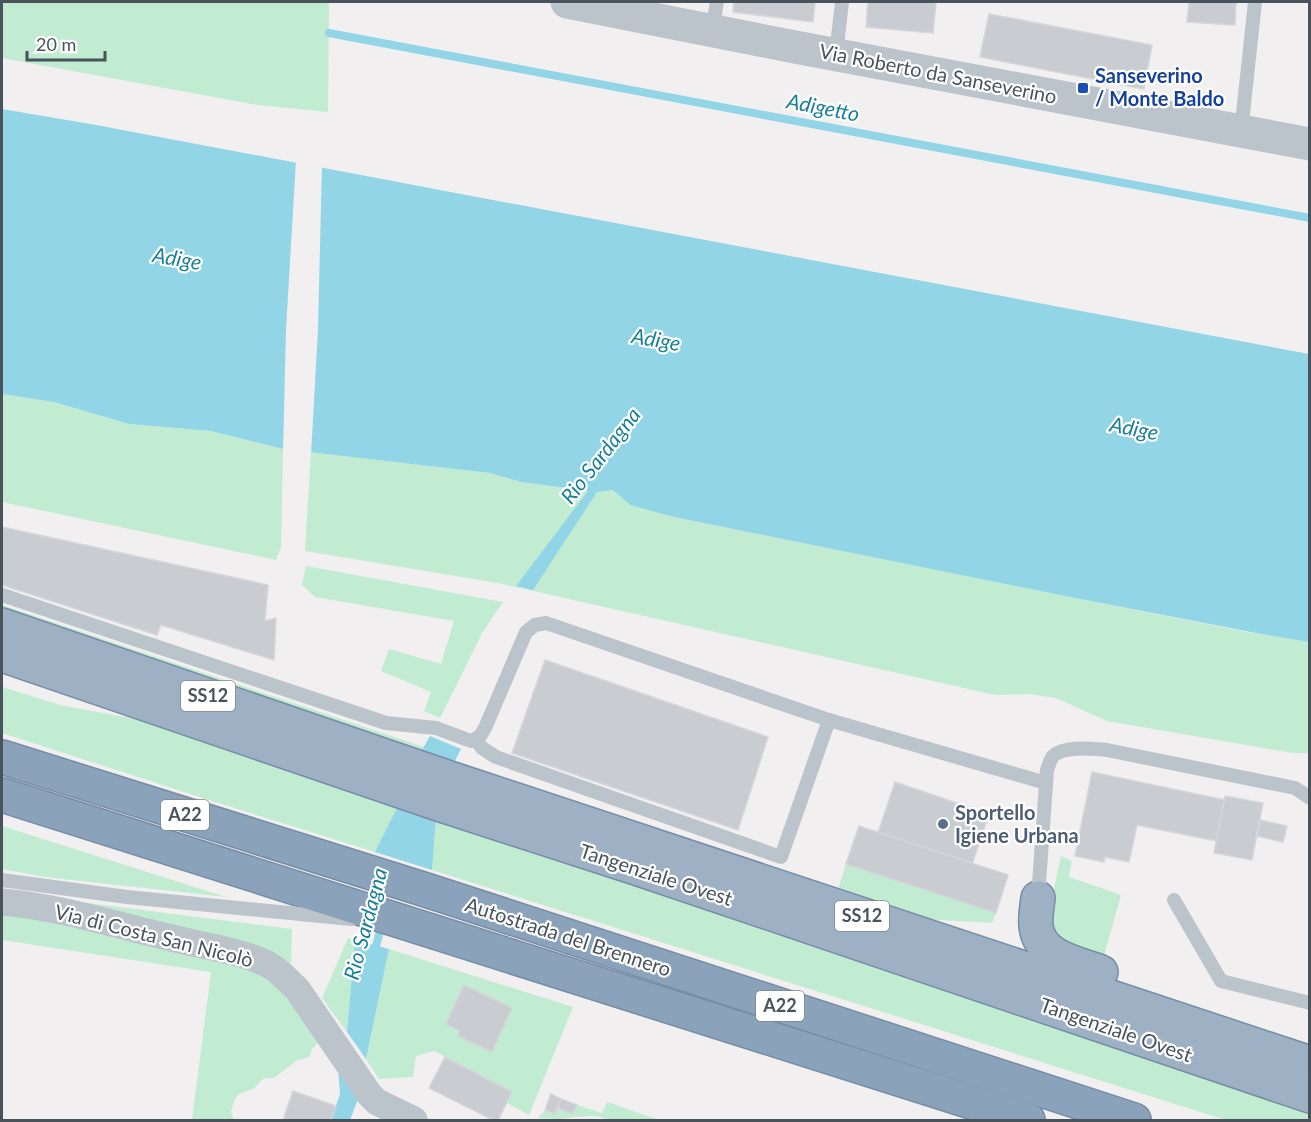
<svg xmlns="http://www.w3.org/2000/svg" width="1311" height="1122" font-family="Lato,sans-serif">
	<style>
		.green { fill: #c1ecd1 }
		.water { fill: #91d5e6 }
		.pier { fill: #f1efef }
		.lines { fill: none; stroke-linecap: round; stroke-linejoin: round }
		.stream { stroke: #91d5e6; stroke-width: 8 }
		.building { fill: #c9ccd1; stroke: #d4d6da; stroke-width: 1.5 }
		.trunk-casing { stroke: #768da6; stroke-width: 36 }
		.motorway-casing { stroke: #768da6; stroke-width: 36 }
		.service { stroke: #bcc4cb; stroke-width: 14 }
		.minor { stroke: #bcc4cb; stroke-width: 27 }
		.tertiary { stroke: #bcc4cb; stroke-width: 33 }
		.trunk { stroke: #9eb0c3; stroke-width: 33 }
		.motorway { stroke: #8aa2ba; stroke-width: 33 }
		.transit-dot { fill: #1a4fb4; stroke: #fff; stroke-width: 2 }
		.service-dot { fill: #5c6f8a; stroke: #fff; stroke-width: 2 }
		.labels { text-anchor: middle; stroke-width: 4.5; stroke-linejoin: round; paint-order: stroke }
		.shield { fill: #fff; stroke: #7f878c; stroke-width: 1.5 }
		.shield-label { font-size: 18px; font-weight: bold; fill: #48535b }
		.street-label { font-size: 20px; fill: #48535b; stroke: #fff }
		.transit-label { font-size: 20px; font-weight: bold; fill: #164399; stroke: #fff; text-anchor: start }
		.service-label { font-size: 20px; font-weight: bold; fill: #4e5e75; stroke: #fff; text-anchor: start }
		.water-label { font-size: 21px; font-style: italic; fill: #177f99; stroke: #fff }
	</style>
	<rect width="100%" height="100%" fill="#f1efef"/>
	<!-- green -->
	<g class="green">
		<polygon points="2,2 329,2 328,112 258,105 2,58"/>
		<polygon points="2,394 54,402 129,424 211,431 283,449 281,547 276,560 2,502"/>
		<polygon points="311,452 490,473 521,482 592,492 613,490 630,505 674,517 1130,609 1247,632 1309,642 1309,753 1293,753 1107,721 1056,698 1029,694 995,695 498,583 305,551"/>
		<polygon points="306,566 503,602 482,633 440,718 424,711 431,692 381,671 389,649 441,664 454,621 315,597 302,585"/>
		<polygon points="2,605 424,747 421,752 2,612"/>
		<polygon points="2,687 60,705 146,721 398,806 375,852 212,801 2,733"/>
		<polygon points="436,819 1309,1111 1309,1120 1226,1120 432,870"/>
		<polygon points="2,826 226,897 45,877 2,869"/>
		<polygon points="1061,856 1072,861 1069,877 1121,895 1102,963 1070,952 1053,929 1051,921 1053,894"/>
		<polygon points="846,864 996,913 992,923 925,919 838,890"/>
		<polygon points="33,896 292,929 291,970"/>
		<polygon points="2,911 256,969 273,980 320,1041 312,1049 309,1057 300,1060 299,1059 274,1078 264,1078 253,1089 239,1094 235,1099 231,1111 234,1120 192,1120 211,972 2,940"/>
		<polygon points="348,938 355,940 347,1032 322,998"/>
		<polygon points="389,949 573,1007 529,1115 507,1103 512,1092 434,1051 416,1056 413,1077 379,1079 366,1059"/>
		<path d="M607,1102L659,1120H609C593,1112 575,1118 558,1119C552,1119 545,1118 538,1118L545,1110L555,1114L558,1108L573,1114L577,1105L602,1113Z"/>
	</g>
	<!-- water -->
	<g class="water">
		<polygon points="2,109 96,125 1309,354 1309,642 1261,634 1065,596 674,517 630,505 613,490 597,492 533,590 516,586 588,491 521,482 490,473 283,449 211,431 129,424 54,402 2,394"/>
		<polygon points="430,736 461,749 454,763 421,752"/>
		<polygon points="398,806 436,819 432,870 375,852"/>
		<polygon points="355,940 389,949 366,1059 347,1032"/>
		<polygon points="338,1067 358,1099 350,1120 331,1120 340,1094"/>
	</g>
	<!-- pier -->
	<polygon class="pier" points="296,160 322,165 318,329 311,455 283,452 286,329"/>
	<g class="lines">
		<!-- stream -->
		<g class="stream">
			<polyline points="329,33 1310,218"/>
			<polyline points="374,954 382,923"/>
		</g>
	</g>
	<!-- building -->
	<g class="building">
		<polygon points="734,2 815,2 813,22 733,12"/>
		<polygon points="868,2 936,2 933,33 866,27"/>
		<polygon points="1189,2 1236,2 1235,25 1187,22"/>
		<polygon points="989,14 1152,45 1144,89 980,57"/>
		<polygon points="2,527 268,585 265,621 276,618 274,660 161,625 157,635 2,585"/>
		<polygon points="545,660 768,737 738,830 512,753"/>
		<polygon points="1092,772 1225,800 1217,841 1137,825 1129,862 1105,857 1104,862 1075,856"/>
		<polygon points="895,782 989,814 972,864 878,833"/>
		<polygon points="1225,796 1263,803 1252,860 1214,853"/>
		<polygon points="1260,820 1287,826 1283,842 1257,836"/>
		<polygon points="859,826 1008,875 996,913 846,864"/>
		<polygon points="464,985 512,1008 492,1052 458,1036 460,1031 446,1024"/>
		<polygon points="445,1057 512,1092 498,1120 493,1120 429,1088"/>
		<polygon points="293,1091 336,1106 331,1120 283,1120"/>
		<polygon points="551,1094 561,1099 555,1114 545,1110"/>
		<polygon points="561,1099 577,1105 573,1114 558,1108"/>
	</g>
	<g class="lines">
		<defs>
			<g id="trunk">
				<polyline points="2,625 450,778 1310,1063"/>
				<polyline points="2,655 441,805 636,868 1310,1096"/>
				<path d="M1038,898C1037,907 1035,916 1036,926C1039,957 1077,963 1101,972"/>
			</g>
			<g id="motorway">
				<polyline points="2,757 426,890 1134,1120"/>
				<polyline points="2,795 1028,1120"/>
			</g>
		</defs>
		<!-- trunk casing -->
		<use href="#trunk" class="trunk-casing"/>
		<!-- motorway casing -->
		<use href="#motorway" class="motorway-casing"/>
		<!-- service -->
		<g class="service">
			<polyline points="712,30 717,2"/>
			<polyline points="836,54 842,2"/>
			<polyline points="1241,132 1255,2"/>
			<polyline points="2,595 386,723 436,728 471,741 480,736 485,728 526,632 535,625 546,623 829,720 1046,783"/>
			<polyline points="476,740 482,748 496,757 781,857 829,720"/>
			<polyline points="2,880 127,897 351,919"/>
			<path d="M1038,898L1047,770C1049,765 1050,760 1053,756C1064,745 1093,749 1107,750L1295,788L1310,798"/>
			<polyline points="1174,900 1221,981 1310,1003"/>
		</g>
		<!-- minor -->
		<path class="minor" d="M2,902C60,907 119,926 176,939C204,946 245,952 269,965C280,971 288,981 297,989L369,1094L377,1102L414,1120"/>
		<!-- tertiary -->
		<polyline class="tertiary" points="567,2 795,47 1310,144"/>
		<!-- trunk -->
		<use href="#trunk" class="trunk"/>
		<!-- motorway -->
		<use href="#motorway" class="motorway"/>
	</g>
	<!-- markers -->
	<rect class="transit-dot" x="1077" y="82" width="12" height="12" rx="3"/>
	<circle class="service-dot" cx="943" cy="824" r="6"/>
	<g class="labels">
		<!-- shield labels -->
		<g class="shield">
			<rect x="181" y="681" width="54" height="30" rx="4.5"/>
			<rect x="161" y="800" width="48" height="30" rx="4.5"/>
			<rect x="835" y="901" width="54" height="30" rx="4.5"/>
			<rect x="756" y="991" width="48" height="30" rx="4.5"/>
		</g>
		<g class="shield-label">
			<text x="208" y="702">SS12</text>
			<text x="185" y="821">A22</text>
			<text x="862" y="922">SS12</text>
			<text x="780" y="1012">A22</text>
		</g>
		<!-- street labels -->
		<g class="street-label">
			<text transform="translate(938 74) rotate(11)" y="7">Via Roberto da Sanseverino</text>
			<text transform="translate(656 875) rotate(18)" y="7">Tangenziale Ovest</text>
			<text transform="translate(154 936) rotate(14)" y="7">Via di Costa San Nicolò</text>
			<text transform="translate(568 937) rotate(18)" y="7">Autostrada del Brennero</text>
			<text transform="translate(1116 1030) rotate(19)" y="7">Tangenziale Ovest</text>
		</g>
		<!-- transit labels -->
		<g class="transit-label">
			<text x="1095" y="83">Sanseverino<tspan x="1095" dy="23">/ Monte Baldo</tspan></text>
		</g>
		<!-- service labels -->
		<g class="service-label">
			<text x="955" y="820">Sportello<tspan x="955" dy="23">Igiene Urbana</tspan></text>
		</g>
		<!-- water labels -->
		<g class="water-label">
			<text transform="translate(823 108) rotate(11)" y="7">Adigetto</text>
			<text transform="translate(177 259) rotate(10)" y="7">Adige</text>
			<text transform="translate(656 340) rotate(10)" y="7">Adige</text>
			<text transform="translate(1134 429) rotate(11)" y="7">Adige</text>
			<text transform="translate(601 456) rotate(-52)" y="7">Rio Sardagna</text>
			<text transform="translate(366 924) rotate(-75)" y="7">Rio Sardagna</text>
		</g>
	</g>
	<!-- border -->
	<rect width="1311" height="1122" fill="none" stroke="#48535b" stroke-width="6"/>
	<!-- scale -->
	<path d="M27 51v9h78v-9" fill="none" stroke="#48535b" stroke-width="3"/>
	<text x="36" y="51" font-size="18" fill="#48535b" stroke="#ffffff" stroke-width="4.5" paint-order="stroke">20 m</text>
</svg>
